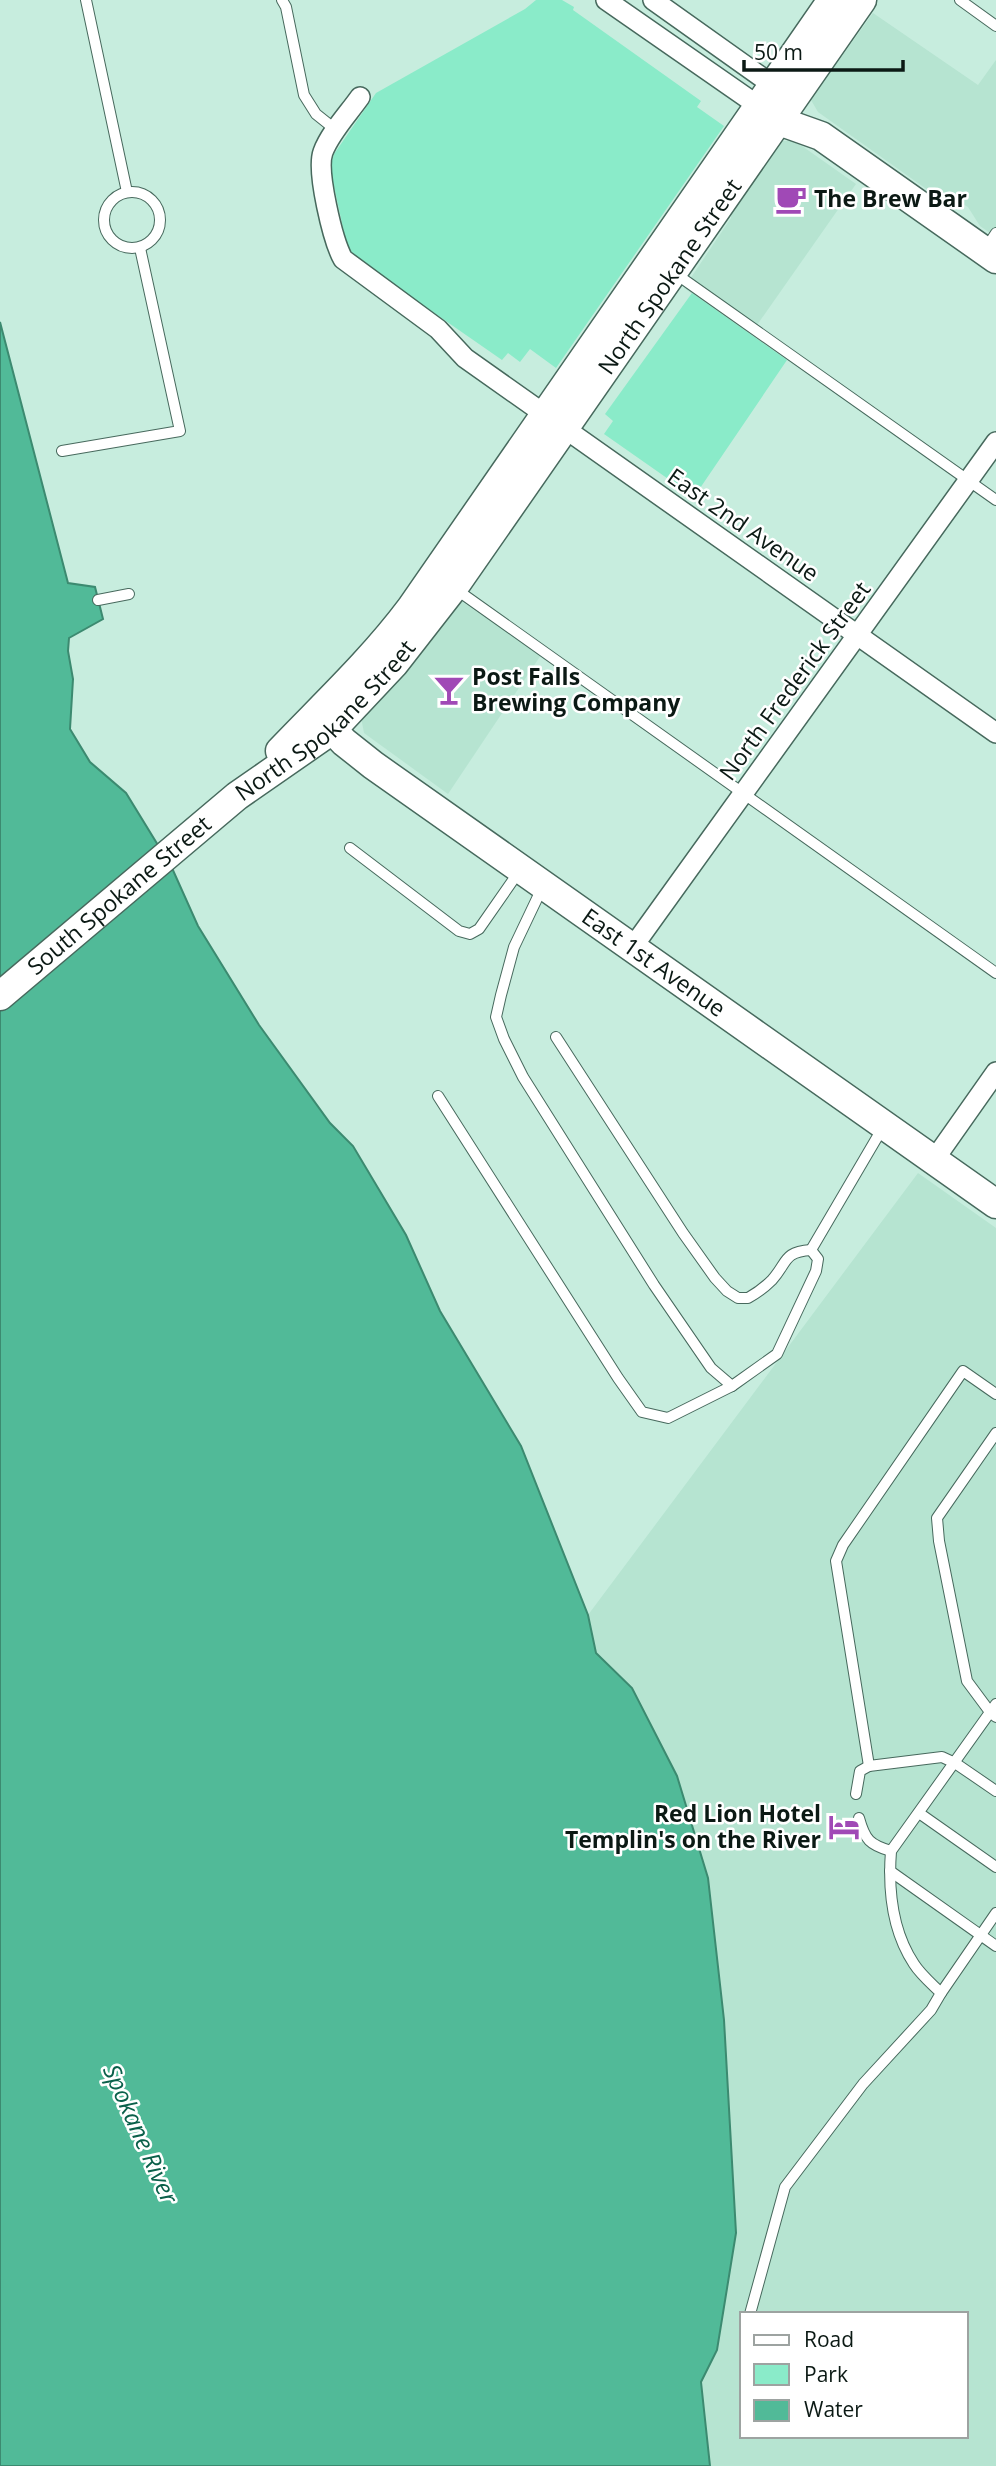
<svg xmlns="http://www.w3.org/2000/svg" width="996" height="2466" font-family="'Open Sans',sans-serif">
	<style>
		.built { fill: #b6e4d1; fill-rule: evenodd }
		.green { fill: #8aebc9 }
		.water { fill: #51ba98; stroke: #3c8a70; stroke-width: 2 }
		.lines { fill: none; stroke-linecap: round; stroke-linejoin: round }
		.lane-casing { stroke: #47695d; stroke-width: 12 }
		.street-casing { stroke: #47695d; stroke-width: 22 }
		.secondary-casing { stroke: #47695d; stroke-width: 31 }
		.lane { stroke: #fff; stroke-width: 10 }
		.street { stroke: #fff; stroke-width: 19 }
		.secondary { stroke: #fff; stroke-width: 28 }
		.labels { text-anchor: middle; stroke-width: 5; stroke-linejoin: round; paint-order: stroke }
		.poi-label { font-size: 23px; font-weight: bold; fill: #0b1914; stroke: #fff; text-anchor: start }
		.street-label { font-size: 23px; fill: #0b1914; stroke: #fff }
		.water-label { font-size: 24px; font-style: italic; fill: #0a604a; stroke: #fff }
	</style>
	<rect width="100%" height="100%" fill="#c7edde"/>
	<!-- built -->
	<g class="built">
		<polygon points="873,13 978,85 996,60 996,237 980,226 968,207 953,198 932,193 818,112 811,100 811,88 820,74 837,63"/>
		<polygon points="776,141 791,141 802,146 856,184 750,335 684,288 731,218 732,201"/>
		<polygon points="455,597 541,655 448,794 364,733 361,717"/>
		<path d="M918,1173L996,1228V2466H710L701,2382L717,2350L608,1667L596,1653L588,1615ZM742,2314H966V2436H742Z"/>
	</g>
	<!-- green -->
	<g class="green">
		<polygon points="536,0 562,0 574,7 573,10 701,101 697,107 724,126 556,368 530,349 520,362 508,353 502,360 358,260 347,246 330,168 334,154 376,93 525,9"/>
		<polygon points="692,293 787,360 694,497 604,434 613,421 605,414"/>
	</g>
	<!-- water -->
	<polygon class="water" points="0,322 68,583 95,587 103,619 69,638 68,651 73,679 70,729 90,762 126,793 172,868 198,926 259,1025 330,1123 353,1146 406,1235 440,1311 521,1446 588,1615 596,1653 632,1688 677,1776 708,1878 724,2020 736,2233 717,2350 701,2382 710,2466 0,2466"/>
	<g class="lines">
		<defs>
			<g id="lane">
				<polyline points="86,0 127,192"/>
				<polyline points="282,0 286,7 304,95 316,114 336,130"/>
				<polyline points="960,0 996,26"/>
				<circle cx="132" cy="220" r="28"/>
				<polyline points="985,250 996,233"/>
				<polyline points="676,274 996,500"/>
				<polyline points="62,451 180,431 140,248"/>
				<polyline points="457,590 996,973"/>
				<polyline points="98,600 129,594"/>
				<polyline points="350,848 459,931 470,934 479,929 520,870"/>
				<polyline points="543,886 514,947 501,995 496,1017 504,1039 523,1077 654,1285 711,1368 732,1386 777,1354 816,1271 818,1259 811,1250 882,1129"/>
				<path d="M556,1037L683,1233L715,1278L727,1291L738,1298H748C757,1293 765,1287 772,1280C788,1262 783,1252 811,1250"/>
				<polyline points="438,1096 618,1378 642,1412 668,1418 732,1386"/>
				<polyline points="996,1394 963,1371 843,1545 836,1561 869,1766 942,1757 955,1763 996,1791"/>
				<polyline points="996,1433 937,1518 939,1541 967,1681 990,1712 996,1717"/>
				<polyline points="856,1794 860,1771 869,1766"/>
				<polyline points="919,1813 996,1867"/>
				<path d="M859,1818C865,1840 870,1845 891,1851"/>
				<polyline points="890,1871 996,1946"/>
				<polyline points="941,1993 996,1913"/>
				<path d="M750,2314L785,2187L863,2084L931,2010L941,1993C932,1984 921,1975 914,1964C892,1931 888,1890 891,1851L996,1704"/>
			</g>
			<g id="street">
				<polyline points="606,0 760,107"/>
				<polyline points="653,0 774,86"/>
				<path d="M360,97C348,114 330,133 323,152C316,171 333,241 343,259L438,329L465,358L996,733"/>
				<polyline points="632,948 996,442"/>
				<polyline points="934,1160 996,1072"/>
			</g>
			<g id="secondary">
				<polyline points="764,110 779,121 821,136 996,259"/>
				<path id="s1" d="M320,717L344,742L373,765L996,1204"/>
				<path d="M280,751C325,704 372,660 411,608L832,0"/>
				<path id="s2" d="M0,996L237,796L332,730L394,664L454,587L862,0"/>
			</g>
		</defs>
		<!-- lane casing -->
		<use href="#lane" class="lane-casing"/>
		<!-- street casing -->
		<use href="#street" class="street-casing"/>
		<!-- secondary casing -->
		<use href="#secondary" class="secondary-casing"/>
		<!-- lane -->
		<use href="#lane" class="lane"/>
		<!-- street -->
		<use href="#street" class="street"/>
		<!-- secondary -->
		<use href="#secondary" class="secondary"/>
	</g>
	<!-- icons -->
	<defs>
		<symbol id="cafe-bare" viewBox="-9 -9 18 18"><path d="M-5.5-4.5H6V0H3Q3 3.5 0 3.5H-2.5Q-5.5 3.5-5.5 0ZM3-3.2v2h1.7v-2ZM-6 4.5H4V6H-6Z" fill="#a049b6" stroke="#fff" stroke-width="2.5" paint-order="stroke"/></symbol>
		<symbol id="bar-bare" viewBox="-9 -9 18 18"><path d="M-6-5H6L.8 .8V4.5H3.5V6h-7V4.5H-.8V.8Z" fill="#a049b6" stroke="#fff" stroke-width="2.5" paint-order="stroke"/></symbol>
		<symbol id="hotel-bare" viewBox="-9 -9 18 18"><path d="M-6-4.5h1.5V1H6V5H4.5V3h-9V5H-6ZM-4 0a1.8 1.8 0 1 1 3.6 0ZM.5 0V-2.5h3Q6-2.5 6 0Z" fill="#a049b6" stroke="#fff" stroke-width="2.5" paint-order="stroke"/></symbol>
	</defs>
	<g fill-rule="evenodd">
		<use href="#cafe-bare" x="769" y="177" width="44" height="44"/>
		<use href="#bar-bare" x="427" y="668" width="44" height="44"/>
		<use href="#hotel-bare" x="822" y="1805" width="44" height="44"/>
	</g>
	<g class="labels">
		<!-- poi labels -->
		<g class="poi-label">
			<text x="814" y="207">The Brew Bar</text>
			<text x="472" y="685">Post Falls<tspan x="472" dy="26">Brewing Company</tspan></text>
			<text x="821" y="1822" text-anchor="end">Red Lion Hotel<tspan x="821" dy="26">Templin's on the River</tspan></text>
		</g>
		<!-- street labels -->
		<g class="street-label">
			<text dy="8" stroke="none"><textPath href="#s2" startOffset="992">North Spokane Street</textPath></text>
			<text transform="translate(743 525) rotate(35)" y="8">East 2nd Avenue</text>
			<text transform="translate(795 681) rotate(-54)" y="8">North Frederick Street</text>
			<text dy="8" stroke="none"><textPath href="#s2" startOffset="427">North Spokane Street</textPath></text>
			<text dy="8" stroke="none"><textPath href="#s2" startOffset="156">South Spokane Street</textPath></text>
			<text dy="8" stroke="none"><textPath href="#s1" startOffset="415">East 1st Avenue</textPath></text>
		</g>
		<!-- water labels -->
		<g class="water-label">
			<text transform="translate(140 2134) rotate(66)" y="8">Spokane River</text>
		</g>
	</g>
	<!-- legend -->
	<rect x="740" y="2312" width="228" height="126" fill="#ffffff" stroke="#9da3a1" stroke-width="2"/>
	<rect x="754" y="2335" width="35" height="10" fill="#ffffff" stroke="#9da3a1" stroke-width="2"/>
	<text x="804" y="2347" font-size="21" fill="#0b1914">Road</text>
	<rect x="754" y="2364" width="35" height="21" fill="#8aebc9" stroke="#9da3a1" stroke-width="2"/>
	<text x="804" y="2382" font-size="21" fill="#0b1914">Park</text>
	<rect x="754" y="2400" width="35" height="21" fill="#51ba98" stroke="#9da3a1" stroke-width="2"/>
	<text x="804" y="2417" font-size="21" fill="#0b1914">Water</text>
	<!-- scale -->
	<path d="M744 60v10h159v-10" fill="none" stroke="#0b1914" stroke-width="3.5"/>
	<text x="754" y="60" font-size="21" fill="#0b1914" stroke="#ffffff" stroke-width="5" paint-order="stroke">50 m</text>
</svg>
